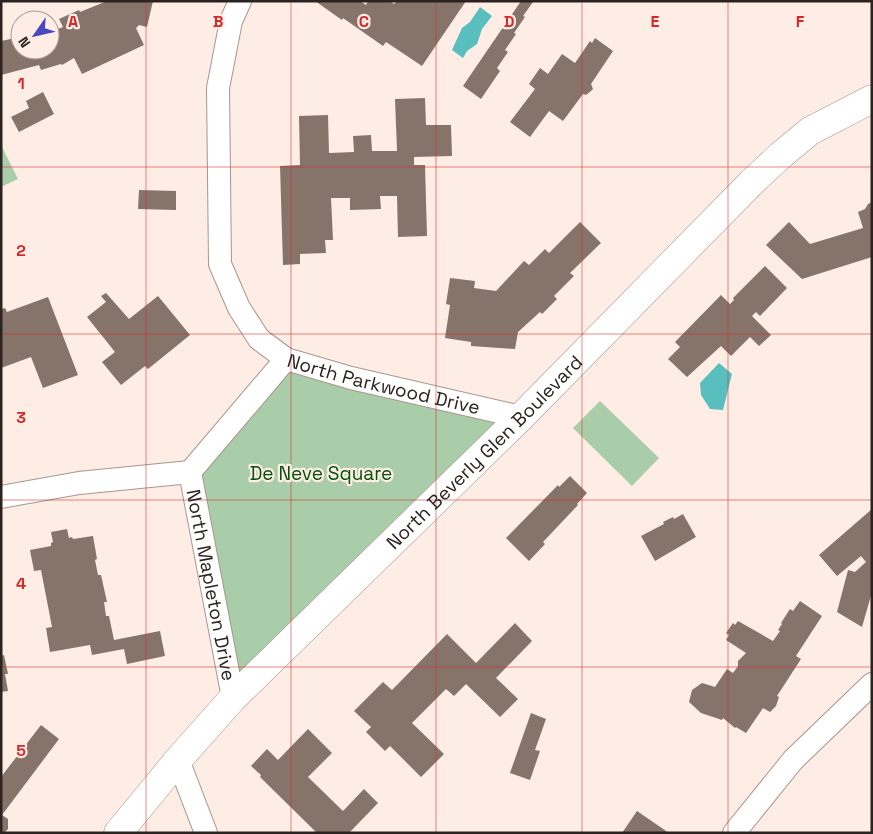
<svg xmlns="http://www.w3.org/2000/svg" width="873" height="834" font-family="'Space Grotesk',sans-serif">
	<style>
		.green { fill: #aacda9 }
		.water { fill: #59bebe }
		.building { fill: #86746b }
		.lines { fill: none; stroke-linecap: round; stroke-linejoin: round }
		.street-casing { stroke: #a9958c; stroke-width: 24 }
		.secondary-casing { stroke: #a9958c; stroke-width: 29 }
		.street { stroke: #fff; stroke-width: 22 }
		.secondary { stroke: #fff; stroke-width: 28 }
		.grid { fill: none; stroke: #d62828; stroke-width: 1; stroke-opacity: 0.55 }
		.labels { text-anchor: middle; stroke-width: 4.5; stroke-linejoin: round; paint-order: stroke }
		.street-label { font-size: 19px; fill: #2a231f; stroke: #feede5 }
		.park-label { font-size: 19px; fill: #00520b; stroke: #feede5 }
		.grid-label { font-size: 16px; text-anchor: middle; font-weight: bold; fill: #d62828; stroke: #feede5; stroke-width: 4.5; stroke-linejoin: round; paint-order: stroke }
	</style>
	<rect width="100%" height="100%" fill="#feede5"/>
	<!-- green -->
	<g class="green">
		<polygon points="1,145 18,179 1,187"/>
		<polygon points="286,359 521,417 233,698 190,472"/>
		<polygon points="600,401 659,458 632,486 573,428"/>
	</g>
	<!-- water -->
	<g class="water">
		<polygon points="480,7 492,16 482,29 477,44 467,51 463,58 452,50 462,28 470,22"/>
		<polygon points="719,363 732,374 723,410 710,409 701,395 700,383"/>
	</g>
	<!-- building -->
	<g class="building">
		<polygon points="107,1 153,1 147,27 139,25 136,28 144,45 82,74 74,58 62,65 61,64 41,70 39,65 1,75 1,41 20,37 20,50 50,50 50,32 63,27 59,19 79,10 80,12"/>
		<polygon points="315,1 360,1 366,5 368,1 390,1 394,4 397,1 466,1 422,66 386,42 383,46 343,18 342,20"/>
		<polygon points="521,1 533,2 523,16 525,17 514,33 516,34 505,50 508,52 497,68 500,71 481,99 463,86"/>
		<polygon points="595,38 613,51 591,84 593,89 591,91 586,95 583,94 563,121 549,111 530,137 510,122 535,89 529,84 540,68 548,74 562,54 575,63 590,41 592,43"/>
		<polygon points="43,92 54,114 19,132 11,117 29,108 26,101"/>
		<polygon points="425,98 426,125 451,125 452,156 414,157 414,165 425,165 427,236 398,237 397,196 380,196 381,209 350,210 350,198 331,198 333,240 325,240 326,253 300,254 300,264 283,265 280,166 300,165 299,116 328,115 329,153 354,152 353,136 371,135 372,151 397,151 395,99"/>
		<polygon points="139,190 176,191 176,210 138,209"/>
		<polygon points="872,202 872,257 802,279 766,245 789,222 810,244 863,228 858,212 865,209 868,204"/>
		<polygon points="580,222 601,243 570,273 574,276 554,296 557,299 542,314 540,312 518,332 515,349 471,346 471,342 445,338 450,305 446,304 450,278 475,281 474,288 496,291 524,261 529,265 545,249 549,253"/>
		<polygon points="765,266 787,288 760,316 756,312 752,316 771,335 759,346 750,337 731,356 721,346 687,377 668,359 680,347 675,342 721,295 730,304 734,300 733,298"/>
		<polygon points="106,293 129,319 158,296 190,335 148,369 145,366 121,385 102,362 115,352 87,317 106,302 101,296"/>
		<polygon points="48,297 78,375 43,388 31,357 1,368 1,309 5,308 7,312"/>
		<polygon points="570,476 587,493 577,504 578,505 543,542 545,544 529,561 506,538 558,485 559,487"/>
		<polygon points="872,509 872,592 862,627 837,612 848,570 855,572 866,562 861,556 837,576 819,555"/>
		<polygon points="683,514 696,537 655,561 641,536 664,524 663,522 673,517 674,519"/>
		<polygon points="67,529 69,538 72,537 73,539 93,536 97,559 95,560 98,575 101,575 107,602 104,602 106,616 109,616 114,640 160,631 165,656 127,664 124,649 92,655 90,645 50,652 46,628 52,627 41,570 34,571 30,550 51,546 51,543 53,542 51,532"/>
		<polygon points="800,601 822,616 796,656 801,659 777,696 779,697 776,706 770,712 763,708 746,733 736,727 735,728 723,718 722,720 701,713 689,702 692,690 702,683 715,687 727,669 733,673 738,666 738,661 746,653 726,640 729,635 726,633 733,623 735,625 738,621 773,641 780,631 778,630 782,624 781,623 790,609 793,611"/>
		<polygon points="515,623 532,641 496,678 518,699 500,717 466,684 454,696 446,689 412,723 444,754 421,777 390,746 385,751 366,732 371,727 354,711 383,682 392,690 447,634 476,663"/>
		<polygon points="4,655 8,674 5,674 8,691 1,692 1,656"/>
		<polygon points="531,713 546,719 535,750 540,751 530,780 510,773"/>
		<polygon points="41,725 59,739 2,815 8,819 8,829 4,833 1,833 1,777"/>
		<polygon points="308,729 332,753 308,777 343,811 364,789 378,803 350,832 317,833 260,777 261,775 251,766 267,749 278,760"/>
		<polygon points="637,811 669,833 622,833"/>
	</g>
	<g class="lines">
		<defs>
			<g id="street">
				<polyline points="240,1 231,21 218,88 220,264 239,308 259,339 286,359"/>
				<path id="s1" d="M190,472L233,698"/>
				<path id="s2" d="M1,497L79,483L190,472L286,359L351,378L521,417"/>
				<polyline points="178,760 206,833"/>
				<polyline points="734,833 793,760 872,684"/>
			</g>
			<g id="secondary">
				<path id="s3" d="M118,833L178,760L233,698L521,417L752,182L781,155L810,131L872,99"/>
			</g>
		</defs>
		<!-- street casing -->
		<use href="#street" class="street-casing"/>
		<!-- secondary casing -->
		<use href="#secondary" class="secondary-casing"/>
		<!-- street -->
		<use href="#street" class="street"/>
		<!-- secondary -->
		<use href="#secondary" class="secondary"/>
	</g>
	<!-- grid -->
	<path class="grid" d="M146,1V833M291,1V833M436,1V833M582,1V833M728,1V833M1,167H872M1,334H872M1,500H872M1,667H872"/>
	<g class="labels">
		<!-- street labels -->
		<g class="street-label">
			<text dy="7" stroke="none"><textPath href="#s2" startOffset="440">North Parkwood Drive</textPath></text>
			<text dy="7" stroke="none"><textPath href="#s3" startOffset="529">North Beverly Glen Boulevard</textPath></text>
			<text dy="7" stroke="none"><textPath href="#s1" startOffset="115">North Mapleton Drive</textPath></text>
		</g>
		<!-- park labels -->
		<g class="park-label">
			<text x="321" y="480">De Neve Square</text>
		</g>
	</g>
	<g class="grid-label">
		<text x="73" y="27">A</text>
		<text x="218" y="27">B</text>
		<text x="364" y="27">C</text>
		<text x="509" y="27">D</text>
		<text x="655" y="27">E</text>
		<text x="800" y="27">F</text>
		<text x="21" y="89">1</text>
		<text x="21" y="256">2</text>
		<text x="21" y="423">3</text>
		<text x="21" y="589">4</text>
		<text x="21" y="756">5</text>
	</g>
	<!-- border -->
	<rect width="873" height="834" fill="none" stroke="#2a231f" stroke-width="5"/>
	<!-- north arrow -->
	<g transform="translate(35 35) rotate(236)"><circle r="24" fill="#feede5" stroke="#a99c96"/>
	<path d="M0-4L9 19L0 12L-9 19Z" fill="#4949bf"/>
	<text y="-8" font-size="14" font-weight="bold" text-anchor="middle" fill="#2a231f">N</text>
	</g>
</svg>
